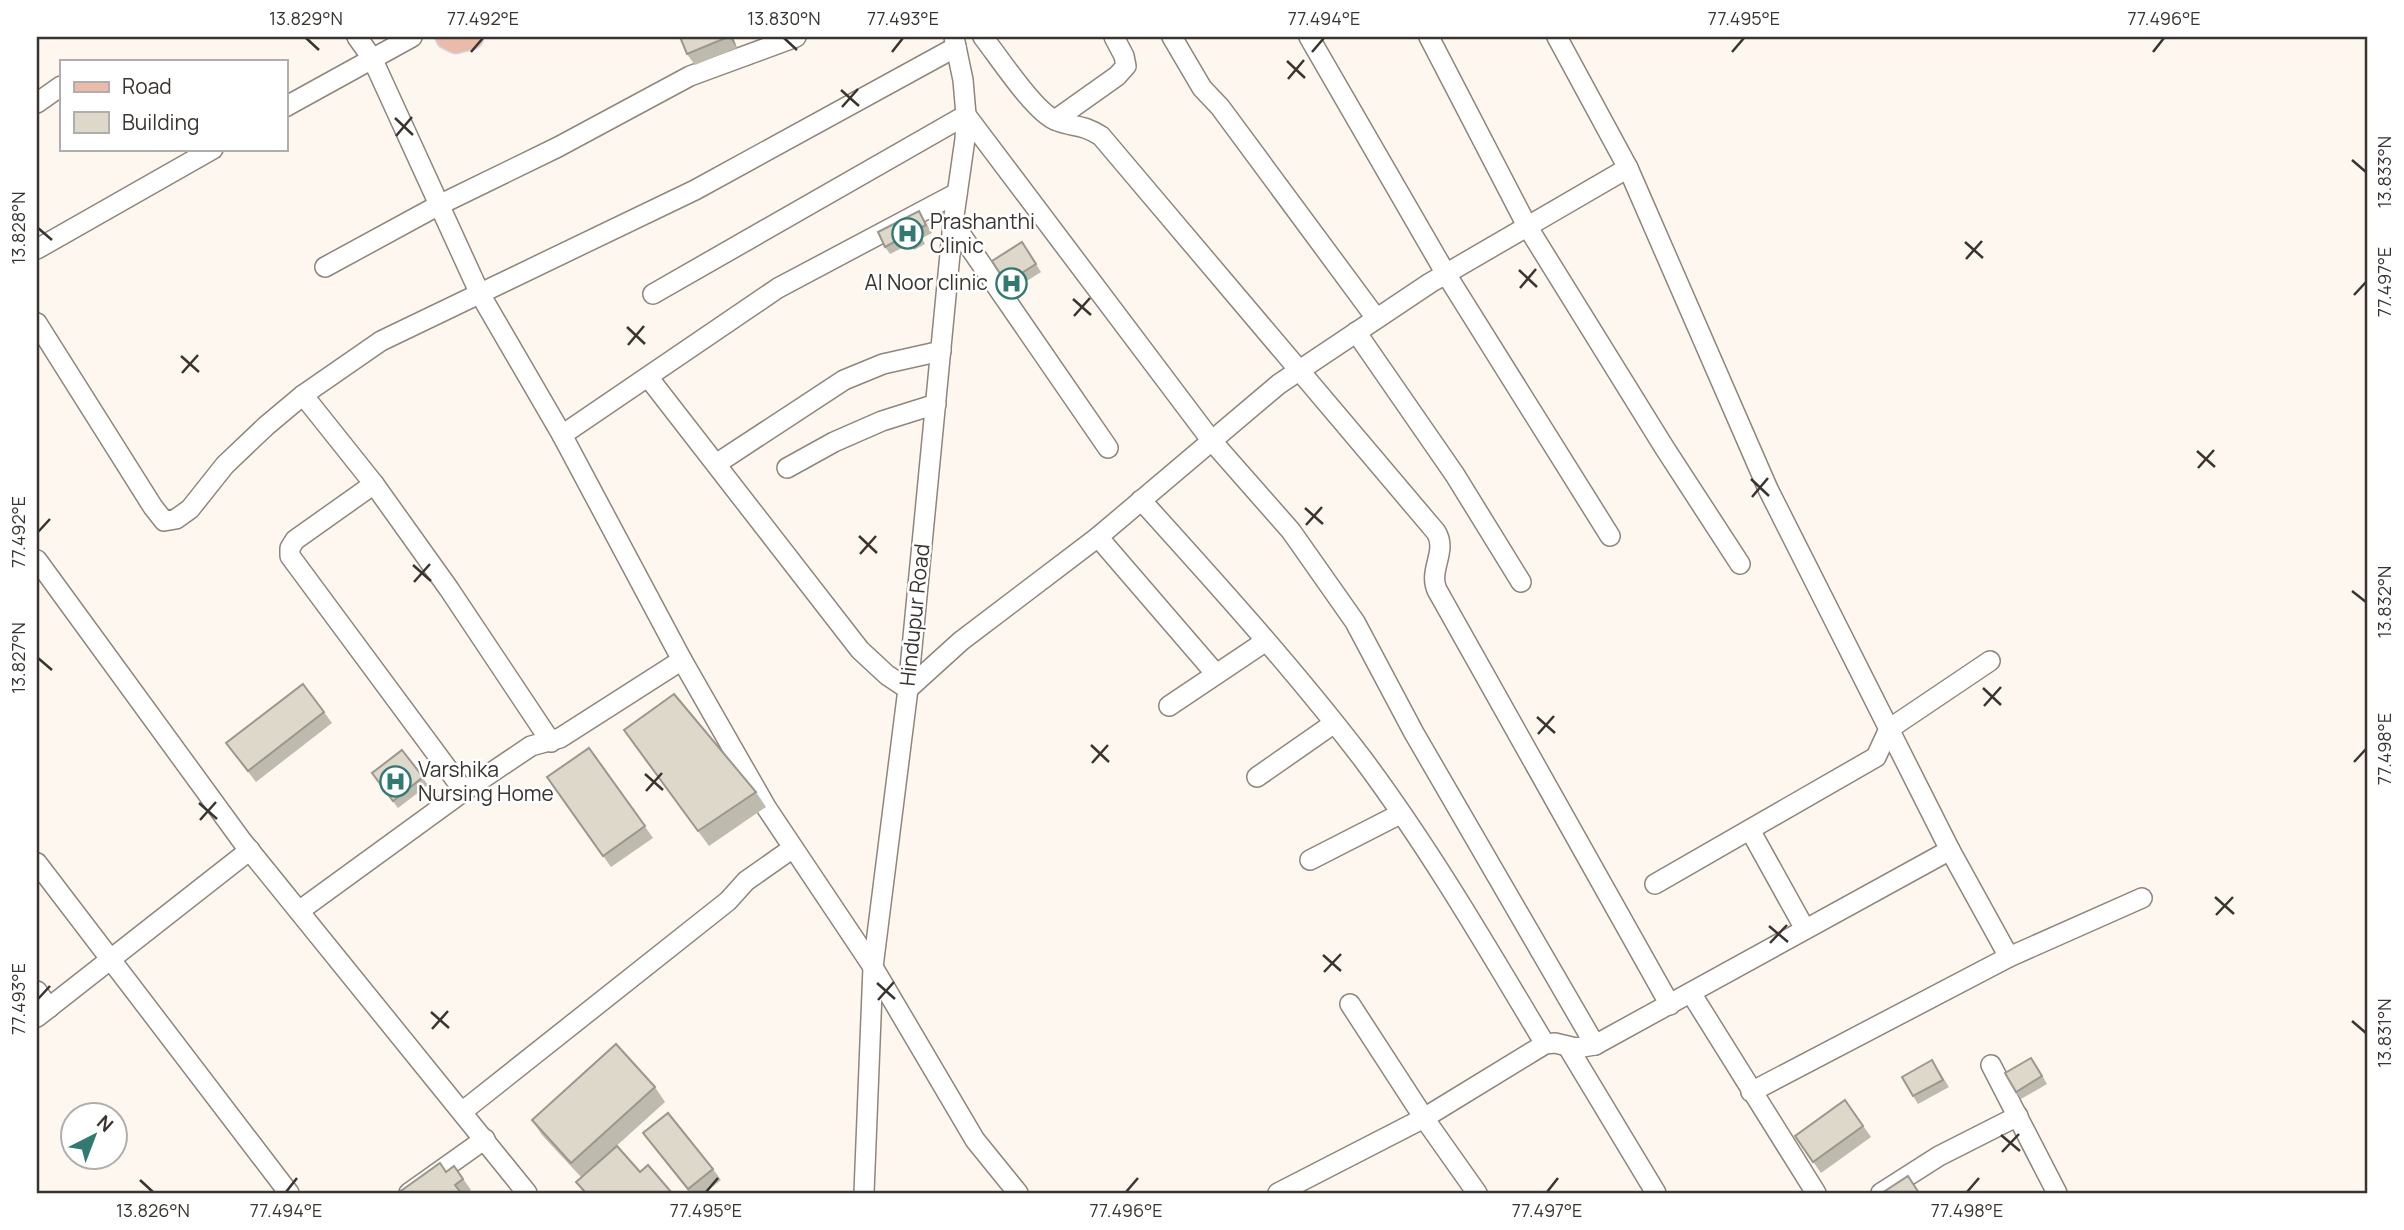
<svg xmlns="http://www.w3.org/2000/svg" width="2404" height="1230" font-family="Manrope,sans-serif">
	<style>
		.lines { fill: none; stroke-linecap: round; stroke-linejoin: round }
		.minor-casing { stroke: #90857b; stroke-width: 22 }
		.major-casing { stroke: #d7d6d6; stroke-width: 27 }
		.minor { stroke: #fff; stroke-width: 19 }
		.major { stroke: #eabbab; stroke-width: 24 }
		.wall { fill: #bebaae }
		.shaded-wall { fill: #9b978d }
		.building { fill: #ddd8ca; stroke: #9b978d; stroke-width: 2 }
		.ticks { fill: none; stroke: #393430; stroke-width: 2.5 }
		.labels { text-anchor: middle; stroke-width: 5; stroke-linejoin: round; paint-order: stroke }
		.poi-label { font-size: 21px; fill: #393430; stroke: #fff; text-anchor: start }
		.street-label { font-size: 21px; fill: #393430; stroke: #fff }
		.neatline { fill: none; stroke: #393430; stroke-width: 2.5 }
		.ticks-label { font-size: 18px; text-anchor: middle; fill: #393430 }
	</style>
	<rect width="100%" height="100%" fill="#fef7f0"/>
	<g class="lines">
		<defs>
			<g id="minor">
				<polyline points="357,37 372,58 480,294 562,435 682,660 766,807 873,967 975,1140 1018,1193"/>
				<path d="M983,37C998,56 1034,111 1055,120C1073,128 1081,123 1101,136L1436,532C1448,551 1428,570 1437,590L1670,1005"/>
				<polyline points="1172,37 1202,88 1220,107 1376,318"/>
				<polyline points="1309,37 1446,274 1610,536"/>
				<polyline points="1429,37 1527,226 1664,447 1740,564"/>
				<polyline points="1557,37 1628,168 1768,489 1950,850 2009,957"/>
				<polyline points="37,103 61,86"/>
				<polyline points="285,107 412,37"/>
				<polyline points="1055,120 1117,76 1126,66 1124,56 1114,37"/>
				<polyline points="953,223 1108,448"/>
				<polyline points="37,249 213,149"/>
				<polyline points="325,267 439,205 558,147 690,76 796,37"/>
				<polyline points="653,294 966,115 1211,440 1291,531 1355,622 1414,733 1595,1045"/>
				<polyline points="37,323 153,507 164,521 176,519 190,509 225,465 266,426 303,395 381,341 695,190 956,47"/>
				<polyline points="1356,332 1455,475 1521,582"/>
				<polyline points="648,377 860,650 887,675 908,689 961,641 1098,537 1279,384 1430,283 1628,168"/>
				<polyline points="303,395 374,484 449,589 551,742"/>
				<polyline points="562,435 778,288 957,193"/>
				<polyline points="716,464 844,380 883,364 941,351"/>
				<polyline points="787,468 834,442 882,421 936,404"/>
				<polyline points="374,484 295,540 290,548 290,556 464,791"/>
				<path d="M1141,500C1217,584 1293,668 1362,758C1430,849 1487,947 1545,1044"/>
				<polyline points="1098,537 1216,674"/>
				<polyline points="37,560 242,841 527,1193"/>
				<polyline points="1169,706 1266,641"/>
				<polyline points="1257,777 1333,724"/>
				<polyline points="1750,830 1805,929"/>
				<polyline points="1310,860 1400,814"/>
				<polyline points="37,863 289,1193"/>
				<polyline points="1655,884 1876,757 1889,729 1990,661"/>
				<polyline points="299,911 464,791 531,746 560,738 682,660"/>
				<polyline points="37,991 49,1008"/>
				<polyline points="1691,993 1816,1193"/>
				<polyline points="1350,1004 1424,1118 1477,1193"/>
				<polyline points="37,1017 250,850"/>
				<polyline points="1568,1047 1656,1193"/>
				<polyline points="1991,1065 2057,1193"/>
				<polyline points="1751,1092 2009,957 2142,898"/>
				<polyline points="463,1111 728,901 746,881 793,848"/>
				<polyline points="409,1193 485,1139"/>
				<polyline points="864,1193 873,967 908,689 953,223 965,139 966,115 963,80 954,37"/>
				<polyline points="1278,1193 1424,1118 1545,1044 1555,1043 1576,1048 1595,1045 1950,850"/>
				<polyline points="1881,1193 1939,1156 2018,1116"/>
			</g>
			<polyline id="major" points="448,37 456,41 471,37"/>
		</defs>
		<!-- minor casing -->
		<use href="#minor" class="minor-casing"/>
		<!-- major casing -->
		<use href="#major" class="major-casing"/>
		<!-- minor -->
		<use href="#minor" class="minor"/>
		<!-- major -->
		<use href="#major" class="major"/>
	</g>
	<!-- wall -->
	<g class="wall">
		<polygon points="680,37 733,37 737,48 695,65 687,54"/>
		<polygon points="919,211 932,233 922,238 925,244 914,250 910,244 890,254 885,247"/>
		<polygon points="1022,242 1041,272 1011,291 1006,283"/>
		<polygon points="324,712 332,723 256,782 226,743"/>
		<polygon points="624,730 756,792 766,807 709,846"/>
		<polygon points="589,748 653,838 611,867 547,777"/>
		<polygon points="402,750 428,785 398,808 372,773"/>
		<polygon points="1932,1060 1949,1087 1918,1104 1913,1096"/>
		<polygon points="2036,1065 2047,1084 2021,1099 2016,1092"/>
		<polygon points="655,1087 665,1102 602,1159 640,1172 672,1193 584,1193 576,1182 581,1177 542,1135 532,1120"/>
		<polygon points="1845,1100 1871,1137 1821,1173 1795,1136"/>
		<polygon points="643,1133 713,1169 721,1180 705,1193 690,1193"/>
		<polygon points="454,1166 471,1190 467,1193 398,1193 446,1172"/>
	</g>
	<!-- shaded-wall -->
	<polygon class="shaded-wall" points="729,37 733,37 737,48"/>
	<!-- building -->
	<g class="building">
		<polygon points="680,37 728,37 687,54"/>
		<polygon points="919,211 926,225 916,230 920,236 909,242 905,236 885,247 878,232"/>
		<polygon points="1022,242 1036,264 1006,283 992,261"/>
		<polygon points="303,684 324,712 248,771 226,743"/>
		<polygon points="674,694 756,792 698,831 624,730"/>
		<polygon points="589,748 645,826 603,856 547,777"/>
		<polygon points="402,750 423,777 393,801 372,773"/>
		<polygon points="616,1044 655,1087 571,1163 532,1120"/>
		<polygon points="2031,1058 2042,1076 2016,1092 2005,1073"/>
		<polygon points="1932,1060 1943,1080 1913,1096 1902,1077"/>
		<polygon points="1845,1100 1863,1126 1813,1162 1795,1136"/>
		<polygon points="668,1113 713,1169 688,1189 643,1133"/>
		<polygon points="617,1146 640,1172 648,1165 672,1193 586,1193 576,1182"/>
		<polygon points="440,1163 446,1172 454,1166 463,1179 455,1185 461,1193 398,1193"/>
		<polygon points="1908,1176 1919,1193 1882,1193"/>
	</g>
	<!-- ticks -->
	<path class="ticks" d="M306,38L319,50M784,38L797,50M471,52L483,38M892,52L903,38M1312,52L1324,38M1732,52L1744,38M2153,52L2164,38M1287,61L1305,78M1288,79L1304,60M841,90L859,106M842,107L858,89M395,118L413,135M396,136L412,117M2352,160L2366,172M38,228L52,240M1965,242L1983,258M1966,259L1982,241M1519,270L1537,287M1520,288L1536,269M2354,295L2366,282M1073,299L1091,315M1074,316L1090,298M627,327L645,344M628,345L644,326M181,356L199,372M182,373L198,355M2197,451L2215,467M2198,468L2214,450M1751,479L1769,496M1752,497L1768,478M1305,508L1323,524M1306,525L1322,507M38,532L50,519M859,536L877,553M860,554L876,536M413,565L431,581M414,582L430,564M2352,591L2366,602M38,658L52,670M1983,688L2001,705M1984,706L2001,687M1537,717L1555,733M1538,734L1554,716M1091,745L1109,762M2354,762L2366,749M1092,763L1108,745M645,774L663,790M646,791L662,773M199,803L217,819M200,820L216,802M2215,897L2234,914M2216,915L2233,897M1769,926L1788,942M1770,943L1787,925M1323,955L1341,971M1324,972L1341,954M877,983L895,999M38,999L50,986M878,1000L894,982M431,1012L449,1028M2352,1021L2366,1033M432,1029L448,1011M2001,1135L2020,1151M2002,1152L2019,1134M140,1180L153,1192M286,1192L297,1178M706,1192L718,1178M1126,1192L1138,1178M1547,1192L1558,1178M1967,1192L1979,1178"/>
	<!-- icons -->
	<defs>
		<symbol id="hospital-ring" viewBox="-11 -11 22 22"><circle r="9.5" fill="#fff" stroke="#317971" stroke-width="1.5"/><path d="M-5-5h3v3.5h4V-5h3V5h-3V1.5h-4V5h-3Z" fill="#317971"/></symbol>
	</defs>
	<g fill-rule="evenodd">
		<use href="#hospital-ring" x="890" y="216" width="35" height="35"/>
		<use href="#hospital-ring" x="994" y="266" width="35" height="35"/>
		<use href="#hospital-ring" x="378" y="764" width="35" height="35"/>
	</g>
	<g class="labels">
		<!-- poi labels -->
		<g class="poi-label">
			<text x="930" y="229">Prashanthi<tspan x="930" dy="24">Clinic</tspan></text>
			<text x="988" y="290" text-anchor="end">Al Noor clinic</text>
			<text x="418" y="777">Varshika<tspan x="418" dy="24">Nursing Home</tspan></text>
		</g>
		<!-- street labels -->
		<g class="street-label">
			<text transform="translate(915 615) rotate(-84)" y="7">Hindupur Road</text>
		</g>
	</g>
	<!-- border -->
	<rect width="2404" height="1230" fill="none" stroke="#ffffff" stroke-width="77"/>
	<!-- legend -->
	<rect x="60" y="60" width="228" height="91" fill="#ffffff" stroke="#b0aeac" stroke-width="2"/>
	<rect x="74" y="82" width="35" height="10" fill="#eabbab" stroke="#b0aeac" stroke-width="2"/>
	<text x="122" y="94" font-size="21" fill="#393430">Road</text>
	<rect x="74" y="112" width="35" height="21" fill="#ddd8ca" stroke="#b0aeac" stroke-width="2"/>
	<text x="122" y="130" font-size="21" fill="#393430">Building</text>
	<!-- north arrow -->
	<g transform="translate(94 1136) rotate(42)"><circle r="33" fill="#ffffff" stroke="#b0aeac" stroke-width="2"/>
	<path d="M0-5L12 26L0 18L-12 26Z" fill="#317971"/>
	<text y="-10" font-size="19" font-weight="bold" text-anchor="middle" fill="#393430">N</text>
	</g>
	<rect x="38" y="38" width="2328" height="1154" class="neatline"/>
	<g class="ticks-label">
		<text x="306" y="25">13.829°N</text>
		<text x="483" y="25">77.492°E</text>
		<text x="784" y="25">13.830°N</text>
		<text x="903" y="25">77.493°E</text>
		<text x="1324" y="25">77.494°E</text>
		<text x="1744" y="25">77.495°E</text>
		<text x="2164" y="25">77.496°E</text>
		<text transform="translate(2385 172) rotate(-90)" y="6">13.833°N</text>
		<text transform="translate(19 228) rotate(-90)" y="6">13.828°N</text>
		<text transform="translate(2385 282) rotate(-90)" y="6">77.497°E</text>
		<text transform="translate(19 532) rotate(-90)" y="6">77.492°E</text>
		<text transform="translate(2385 602) rotate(-90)" y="6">13.832°N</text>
		<text transform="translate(19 658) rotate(-90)" y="6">13.827°N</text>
		<text transform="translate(2385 749) rotate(-90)" y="6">77.498°E</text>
		<text transform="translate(19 999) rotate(-90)" y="6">77.493°E</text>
		<text transform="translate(2385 1033) rotate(-90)" y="6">13.831°N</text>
		<text x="153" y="1217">13.826°N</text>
		<text x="286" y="1217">77.494°E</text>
		<text x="706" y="1217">77.495°E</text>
		<text x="1126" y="1217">77.496°E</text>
		<text x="1547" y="1217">77.497°E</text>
		<text x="1967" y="1217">77.498°E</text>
	</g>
</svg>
